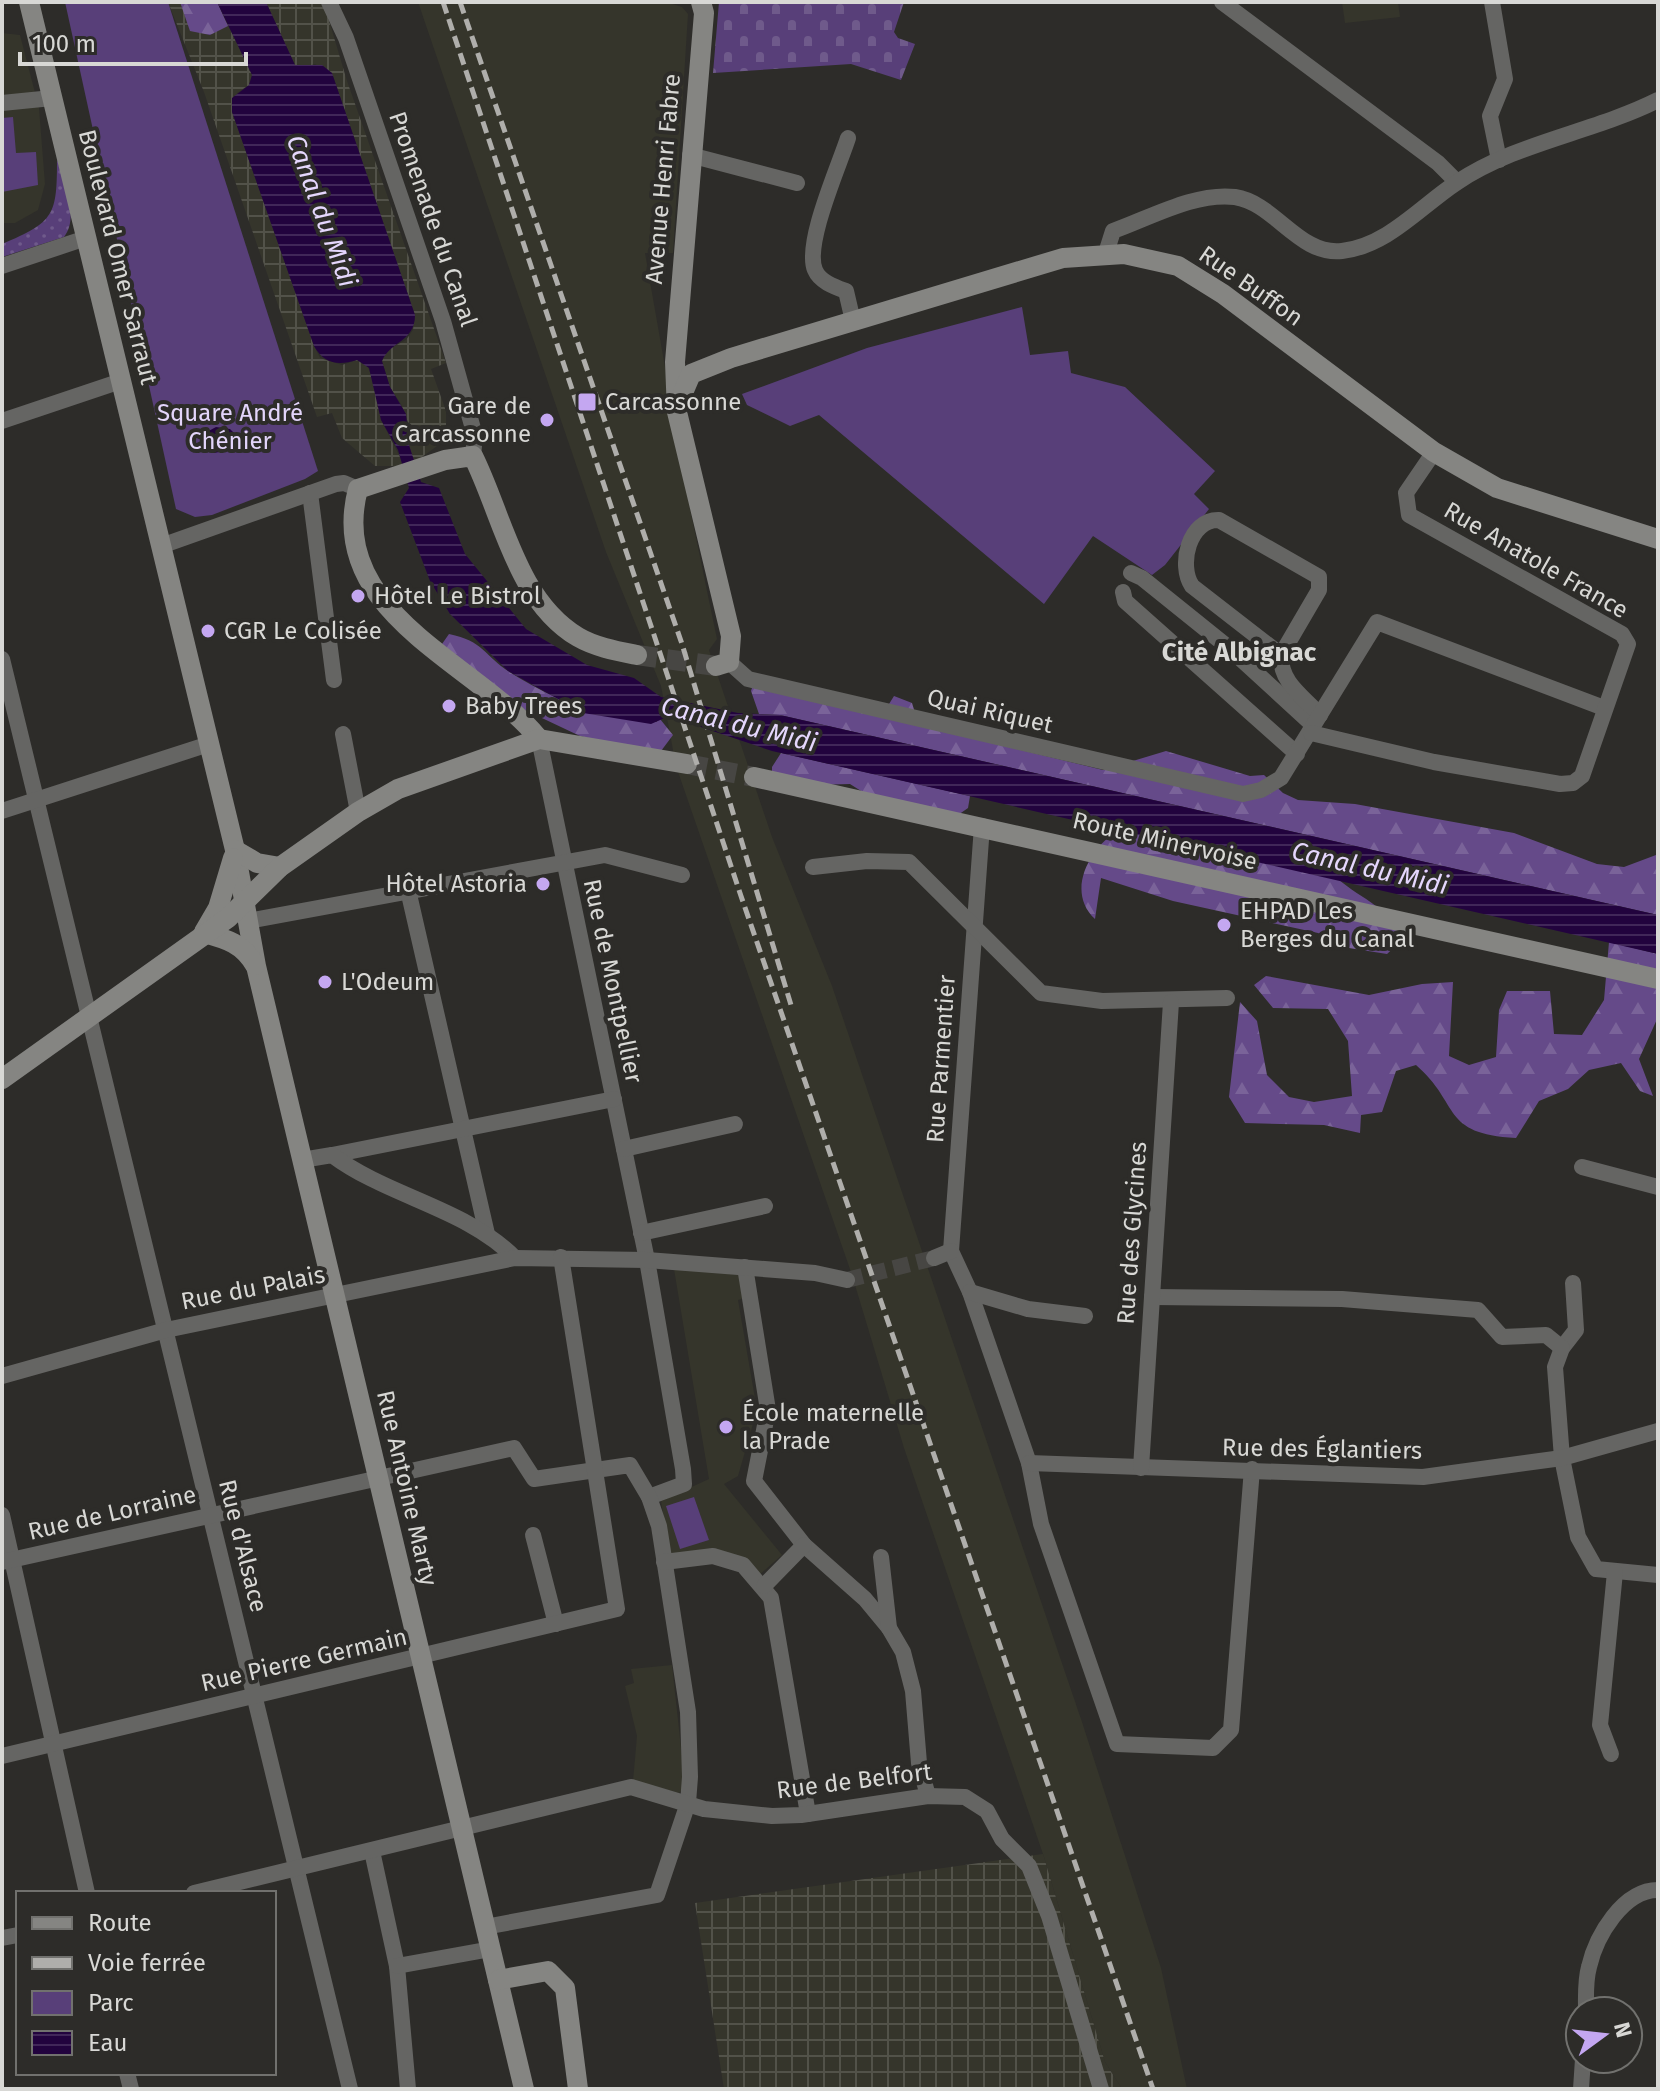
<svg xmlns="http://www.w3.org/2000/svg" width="1660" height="2091" font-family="'Fira Sans',sans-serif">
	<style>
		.built { fill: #35352b }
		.industrial { fill: url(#industrial-grid) }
		.grass { fill: url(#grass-dots) }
		.forest { fill: url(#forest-firs) }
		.cemetery { fill: url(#cemetery-stones) }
		.green { fill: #583f79 }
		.water { fill: url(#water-rules) }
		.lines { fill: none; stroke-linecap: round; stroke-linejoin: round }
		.street-tunnel { stroke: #474643; stroke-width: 16; stroke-dasharray: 16 8; stroke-linecap: butt }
		.secondary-tunnel { stroke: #474643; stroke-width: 20; stroke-dasharray: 20 10; stroke-linecap: butt }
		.street { stroke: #656563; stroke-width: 16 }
		.secondary { stroke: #858582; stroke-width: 20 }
		.rail { stroke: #afaeab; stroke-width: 5; stroke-dasharray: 12 6; stroke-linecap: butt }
		.poi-dot { fill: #c4a7f1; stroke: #2d2c29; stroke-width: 3 }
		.labels { text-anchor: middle; stroke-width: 8; stroke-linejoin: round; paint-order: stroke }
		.street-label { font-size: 24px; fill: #d8d8d5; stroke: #2d2c29 }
		.poi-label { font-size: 24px; fill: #d8d8d5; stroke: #2d2c29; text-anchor: start }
		.park-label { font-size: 24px; fill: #e3d5fb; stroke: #2d2c29 }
		.water-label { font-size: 26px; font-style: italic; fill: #e5d7fd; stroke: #2d2c29 }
		.neighbourhood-label { font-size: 26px; font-weight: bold; fill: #d8d8d5; stroke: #2d2c29 }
	</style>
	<defs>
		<pattern id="industrial-grid" width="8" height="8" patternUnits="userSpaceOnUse" patternTransform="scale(2)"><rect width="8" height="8" fill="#35352b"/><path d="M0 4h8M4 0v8" fill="none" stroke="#525249"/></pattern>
		<pattern id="grass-dots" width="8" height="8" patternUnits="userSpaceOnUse" patternTransform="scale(2)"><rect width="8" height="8" fill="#583f79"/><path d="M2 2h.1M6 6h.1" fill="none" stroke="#6f5a8b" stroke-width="1.8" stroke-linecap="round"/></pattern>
		<pattern id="forest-firs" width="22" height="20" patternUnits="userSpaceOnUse" patternTransform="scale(2)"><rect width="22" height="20" fill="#654a89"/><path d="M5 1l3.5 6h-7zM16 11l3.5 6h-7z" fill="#7a6399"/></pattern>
		<pattern id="cemetery-stones" width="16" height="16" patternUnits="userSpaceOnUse" patternTransform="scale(2)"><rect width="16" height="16" fill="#583f79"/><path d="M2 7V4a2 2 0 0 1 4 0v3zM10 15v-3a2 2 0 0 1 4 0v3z" fill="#6f5a8b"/></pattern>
		<pattern id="water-rules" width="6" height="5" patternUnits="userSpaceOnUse" patternTransform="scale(2)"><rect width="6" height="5" fill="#22033e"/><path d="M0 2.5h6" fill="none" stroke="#412759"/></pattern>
	</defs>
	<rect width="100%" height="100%" fill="#2d2c29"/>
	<!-- built -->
	<g class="built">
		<polygon points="418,2 666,2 682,7 688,14 673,253 645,253 689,504 717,639 709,650 772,837 832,986 1083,1725 1161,1968 1187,2089 1122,2089 1105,2062 1043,1854 904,1448 852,1275 676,766 661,686 606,552"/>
		<polygon points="1342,2 1398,2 1400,17 1345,23"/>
		<polygon points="2,33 20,35 39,108 45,184 38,210 15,223 2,223"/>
		<polygon points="674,1269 739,1274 745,1298 738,1300 757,1410 738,1476 724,1484 782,1555 759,1575 736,1557 670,1555 661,1501 709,1479"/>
		<polygon points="672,1665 682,1757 683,1789 679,1793 633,1781 637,1736 625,1686 634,1683 631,1669"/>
	</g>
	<!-- industrial -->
	<g class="industrial">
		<polygon points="168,2 217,3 252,74 249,85 237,93 232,112 314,346 320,358 342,365 357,360 367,365 377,391 381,420 401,459 409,445 409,425 401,404 390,387 382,361 387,350 406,340 413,330 415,315 332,73 315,64 302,68 295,65 266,2 324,4 347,81 446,363 431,369 446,411 446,427 441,443 422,457 398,466 375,466 342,438 332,413 317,417 204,92"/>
		<polygon points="1043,1854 1105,2062 1122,2089 724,2089 695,1903"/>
	</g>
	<!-- grass -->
	<path class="grass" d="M57,159C63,182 80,217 64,237L2,257V244C55,222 57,215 57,159Z"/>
	<!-- forest -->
	<g class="forest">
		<polygon points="180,2 217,2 228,26 210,35 190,31"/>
		<path d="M449,634C484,641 484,656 511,673C560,703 598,718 656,722L660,719L673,735L658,755L580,736L525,710L442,644Z"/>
		<polygon points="753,685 881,717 894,696 912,703 916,716 1005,746 1103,770 1166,751 1250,776 1264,775 1283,793 1298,800 1355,804 1514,833 1597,864 1624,867 1656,855 1658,915 780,715 759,714 751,691"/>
		<polygon points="781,753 970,796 968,808 958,815 869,796 850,784 813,785 772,777 772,767"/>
		<path d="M1120,829L1338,879C1362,900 1392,908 1402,940L1387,954L1349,948L1318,933L1173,901L1101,878L1095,919C1065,891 1090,847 1120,829Z"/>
		<path d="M1609,942L1658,954V1017L1639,1059L1653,1096L1640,1091L1621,1063L1589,1070L1568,1089L1539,1101L1516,1138C1440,1134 1461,1104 1416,1065L1396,1071L1382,1112L1361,1115L1360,1133L1324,1125L1245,1123L1229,1097L1240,1002L1257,1021L1267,1075L1289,1097L1314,1102L1352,1096L1348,1041L1328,1009L1273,1008L1254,985L1266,976L1369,995L1422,984L1453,982L1449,1056L1469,1065L1496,1057L1499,1010L1507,991H1550L1554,1034L1582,1035L1604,1000Z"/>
	</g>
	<!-- cemetery -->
	<polygon class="cemetery" points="719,2 904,2 894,32 898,38 915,44 901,80 851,64 713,73"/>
	<!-- green -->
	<g class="green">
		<polygon points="65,2 168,2 318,471 305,479 212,515 195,517 176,509"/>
		<polygon points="13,117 16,153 36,152 38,185 2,192 2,118"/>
		<polygon points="1022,307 1030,355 1068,351 1071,373 1125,387 1215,471 1194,494 1209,509 1165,565 1152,575 1093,536 1044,604 819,415 790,426 747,405 742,394 867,348"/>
		<polygon points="694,1497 709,1540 680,1549 666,1506"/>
	</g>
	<!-- water -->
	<g class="water">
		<path d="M217,2H266L295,65H322L332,73L415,315C415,342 390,341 382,361L390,387L406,414L409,445L421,482L439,488L465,554L526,629L587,665L634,678L661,697L738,713L780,715L1658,915V954L772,751L674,718L667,717L651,724L583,713L508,671L450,614L430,581L400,502L409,488L398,450L381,420L369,368L357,360C338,366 324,364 314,346L232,112V98L249,85L252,75Z"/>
		<polygon points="216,427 230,429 236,435 230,450 214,453 204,448 203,434"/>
	</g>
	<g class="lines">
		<!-- street-tunnel -->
		<polyline class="street-tunnel" points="847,1280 934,1258"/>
		<!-- secondary-tunnel -->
		<g class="secondary-tunnel">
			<polyline points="637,655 716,666"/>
			<polyline points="687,764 754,777"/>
		</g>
		<!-- street -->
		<g class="street">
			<polyline points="329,2 346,38 443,321 475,436 473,456"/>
			<polyline points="1222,2 1438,163 1457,182"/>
			<polyline points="1492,2 1505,79 1490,116 1499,160"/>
			<polyline points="2,103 52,98"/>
			<path d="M848,138C839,166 804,244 815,270C820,282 835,287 846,291L853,321"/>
			<polyline points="690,155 797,183"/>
			<path d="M1106,253L1113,231C1150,218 1195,192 1235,197C1275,203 1299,256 1342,251C1387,246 1420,207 1456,183C1517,142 1592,133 1658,100"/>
			<polyline points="2,266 86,238"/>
			<polyline points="2,421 121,381"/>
			<polyline points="310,493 334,680"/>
			<polyline points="161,546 336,484 344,483 358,489"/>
			<polyline points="1131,573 1142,578 1229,648 1313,725"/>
			<polyline points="1123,592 1125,601 1297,754"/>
			<path d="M1281,655L1192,586C1178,565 1189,519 1219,520L1319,577V590L1281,655C1280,683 1303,696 1320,715"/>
			<polyline points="2,659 350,2089"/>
			<polyline points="729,662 748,679 1243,794 1261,790 1281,778 1377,622 1604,708"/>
			<polyline points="1311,733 1434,762 1560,784 1573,783 1582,776 1628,644 1622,634 1409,515 1406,493 1434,452"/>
			<polyline points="343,734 358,812"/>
			<polyline points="539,739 647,1260 683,1469 684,1484 649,1497"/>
			<polyline points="2,811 209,744"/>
			<polyline points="982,826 951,1251 970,1292 1029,1463 1041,1524 1117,1744 1213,1748 1231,1730 1252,1469"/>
			<polyline points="813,867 867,861 909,862 1041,993 1102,1001 1227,998"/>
			<polyline points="408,890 487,1234"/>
			<polyline points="248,921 605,855 682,875"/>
			<polyline points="624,1149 735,1124"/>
			<polyline points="332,1155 614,1099"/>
			<path d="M302,1160L332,1155C388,1197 466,1208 515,1258"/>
			<polyline points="1582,1167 1658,1187"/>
			<polyline points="641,1233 765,1206"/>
			<polyline points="934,1258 951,1251"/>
			<polyline points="745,1267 768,1410 754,1481 804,1545 865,1599 889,1628"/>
			<polyline points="1573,1283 1576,1330 1562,1348 1555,1367 1562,1458 1578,1537 1596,1569 1658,1575"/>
			<polyline points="970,1292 1028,1309 1085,1316"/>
			<polyline points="1152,1297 1342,1299 1478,1310 1502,1337 1546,1335 1562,1348"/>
			<polyline points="2,1376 166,1330 515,1258 647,1260 815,1273 847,1280"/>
			<polyline points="1029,1463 1423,1477 1562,1458 1658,1431"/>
			<polyline points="1141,1468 1171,1002"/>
			<polyline points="2,1515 87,1893"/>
			<polyline points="533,1535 556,1624"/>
			<polyline points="881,1557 889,1628 903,1652 913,1691 919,1763 928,1796"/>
			<polyline points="2,1562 514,1448 534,1479 630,1465 649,1497 659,1526 688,1712 690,1777 688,1803 657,1895 485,1927"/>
			<polyline points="664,1562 713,1556 743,1565 771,1598 808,1814"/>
			<polyline points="764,1586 804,1545"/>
			<polyline points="1611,1754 1600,1725 1615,1572"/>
			<polyline points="2,1756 617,1609 561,1257"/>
			<polyline points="372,1851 397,1966 408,2089"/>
			<polyline points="194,1893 631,1787 704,1809 772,1816 801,1815 928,1796 965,1797 987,1811 1002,1839 1029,1866 1049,1916 1101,2089"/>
			<polyline points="2,1938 18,1935"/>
			<polyline points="397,1966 491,1949"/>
			<path d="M1586,2011C1586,1997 1585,1981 1589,1967C1596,1936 1623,1890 1658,1890"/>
			<polyline points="127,2073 131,2089"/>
			<polyline points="1581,2089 1583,2059"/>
		</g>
		<!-- secondary -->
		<g class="secondary">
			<polyline points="29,2 235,850 256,966 524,2089"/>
			<polyline points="701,2 704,13 675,362 677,412 731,636 729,662 716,666"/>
			<polyline points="676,409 691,374 731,358 1063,258 1124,254 1178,266 1223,294 1434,452 1497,488 1658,539"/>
			<path d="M539,739C478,663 325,614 358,489L445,460L473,456C503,516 516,600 578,637C595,647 617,651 637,655"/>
			<polyline points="754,777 1658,979"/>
			<polyline points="235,850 257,863 280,867"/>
			<polyline points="204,932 218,908 233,858"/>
			<path d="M204,933C227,939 243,944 255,965"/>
			<polyline points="2,1079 228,918 280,867 358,812 398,789 539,739 687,764"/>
			<polyline points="498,1980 548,1971 565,1988 578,2089"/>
		</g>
		<!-- rail -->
		<g class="rail">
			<polyline points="443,2 741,896 1153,2089"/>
			<polyline points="460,2 682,644 791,1005"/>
		</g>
	</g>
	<!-- markers -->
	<g class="poi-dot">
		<rect x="577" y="392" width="20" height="20" rx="4"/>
		<circle cx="547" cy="420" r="8"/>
		<circle cx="358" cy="596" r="8"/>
		<circle cx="208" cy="631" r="8"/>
		<circle cx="449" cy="706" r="8"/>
		<circle cx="543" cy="884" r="8"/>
		<circle cx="1224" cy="925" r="8"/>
		<circle cx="325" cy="982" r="8"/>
		<circle cx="726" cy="1427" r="8"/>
	</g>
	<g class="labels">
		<!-- street labels -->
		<g class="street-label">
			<text transform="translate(663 179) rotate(-85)" y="8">Avenue Henri Fabre</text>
			<text transform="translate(433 219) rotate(71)" y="8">Promenade du Canal</text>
			<text transform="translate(118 257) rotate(76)" y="8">Boulevard Omer Sarraut</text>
			<text transform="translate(1251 286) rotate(35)" y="8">Rue Buffon</text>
			<text transform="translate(1536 560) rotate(30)" y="8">Rue Anatole France</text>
			<text transform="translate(990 711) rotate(13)" y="8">Quai Riquet</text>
			<text transform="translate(1165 841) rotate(13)" y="8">Route Minervoise</text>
			<text transform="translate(613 981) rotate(78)" y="8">Rue de Montpellier</text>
			<text transform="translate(941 1059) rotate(-86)" y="8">Rue Parmentier</text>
			<text transform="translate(1132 1233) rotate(-86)" y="8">Rue des Glycines</text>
			<text transform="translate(253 1288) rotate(-11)" y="8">Rue du Palais</text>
			<text transform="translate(1322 1449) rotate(1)" y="8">Rue des Églantiers</text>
			<text transform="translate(407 1488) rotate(77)" y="8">Rue Antoine Marty</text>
			<text transform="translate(112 1513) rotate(-13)" y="8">Rue de Lorraine</text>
			<text transform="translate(243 1546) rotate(76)" y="8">Rue d'Alsace</text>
			<text transform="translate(304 1660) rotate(-13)" y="8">Rue Pierre Germain</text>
			<text transform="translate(854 1781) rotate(-7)" y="8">Rue de Belfort</text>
		</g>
		<!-- poi labels -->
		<g class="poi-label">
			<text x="605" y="410">Carcassonne</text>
			<text x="531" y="414" text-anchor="end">Gare de<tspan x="531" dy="28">Carcassonne</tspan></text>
			<text x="374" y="604">Hôtel Le Bistrol</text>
			<text x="224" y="639">CGR Le Colisée</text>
			<text x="465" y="714">Baby Trees</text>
			<text x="527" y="892" text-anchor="end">Hôtel Astoria</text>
			<text x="1240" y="919">EHPAD Les<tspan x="1240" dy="28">Berges du Canal</tspan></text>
			<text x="341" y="990">L'Odeum</text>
			<text x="742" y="1421">École maternelle<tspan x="742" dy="28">la Prade</tspan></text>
		</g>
		<!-- park labels -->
		<g class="park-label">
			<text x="230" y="421">Square André<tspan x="230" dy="28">Chénier</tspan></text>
		</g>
		<!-- water labels -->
		<g class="water-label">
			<text transform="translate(322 211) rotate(70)" y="9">Canal du Midi</text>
			<text transform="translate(739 724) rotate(14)" y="9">Canal du Midi</text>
			<text transform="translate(1370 868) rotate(13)" y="9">Canal du Midi</text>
		</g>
		<!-- neighbourhood labels -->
		<g class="neighbourhood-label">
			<text x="1239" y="661">Cité Albignac</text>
		</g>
	</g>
	<!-- border -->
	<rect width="1660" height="2091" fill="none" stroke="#d8d8d5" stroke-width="8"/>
	<!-- legend -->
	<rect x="16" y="1891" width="260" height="184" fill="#2d2c29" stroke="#71716e" stroke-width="2"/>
	<rect x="32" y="1917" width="40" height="12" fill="#858582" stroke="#71716e" stroke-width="2"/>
	<text x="88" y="1931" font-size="24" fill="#d8d8d5">Route</text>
	<rect x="32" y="1957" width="40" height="12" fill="#afaeab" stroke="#71716e" stroke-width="2"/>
	<text x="88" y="1971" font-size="24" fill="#d8d8d5">Voie ferrée</text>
	<rect x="32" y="1991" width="40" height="24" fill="#583f79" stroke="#71716e" stroke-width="2"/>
	<text x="88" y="2011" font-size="24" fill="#d8d8d5">Parc</text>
	<rect x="32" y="2031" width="40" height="24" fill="url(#water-rules)" stroke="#71716e" stroke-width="2"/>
	<text x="88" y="2051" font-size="24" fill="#d8d8d5">Eau</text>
	<!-- north arrow -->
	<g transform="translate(1604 2035) rotate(75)"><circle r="38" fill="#2d2c29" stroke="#71716e" stroke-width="2"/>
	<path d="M0-6L14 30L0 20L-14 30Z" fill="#c4a7f1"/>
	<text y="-12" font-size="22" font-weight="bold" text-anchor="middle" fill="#d8d8d5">N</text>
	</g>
	<!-- scale -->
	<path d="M20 52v12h226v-12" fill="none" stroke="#d8d8d5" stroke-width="4"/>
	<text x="32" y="52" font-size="24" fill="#d8d8d5" stroke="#2d2c29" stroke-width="6" paint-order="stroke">100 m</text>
</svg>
